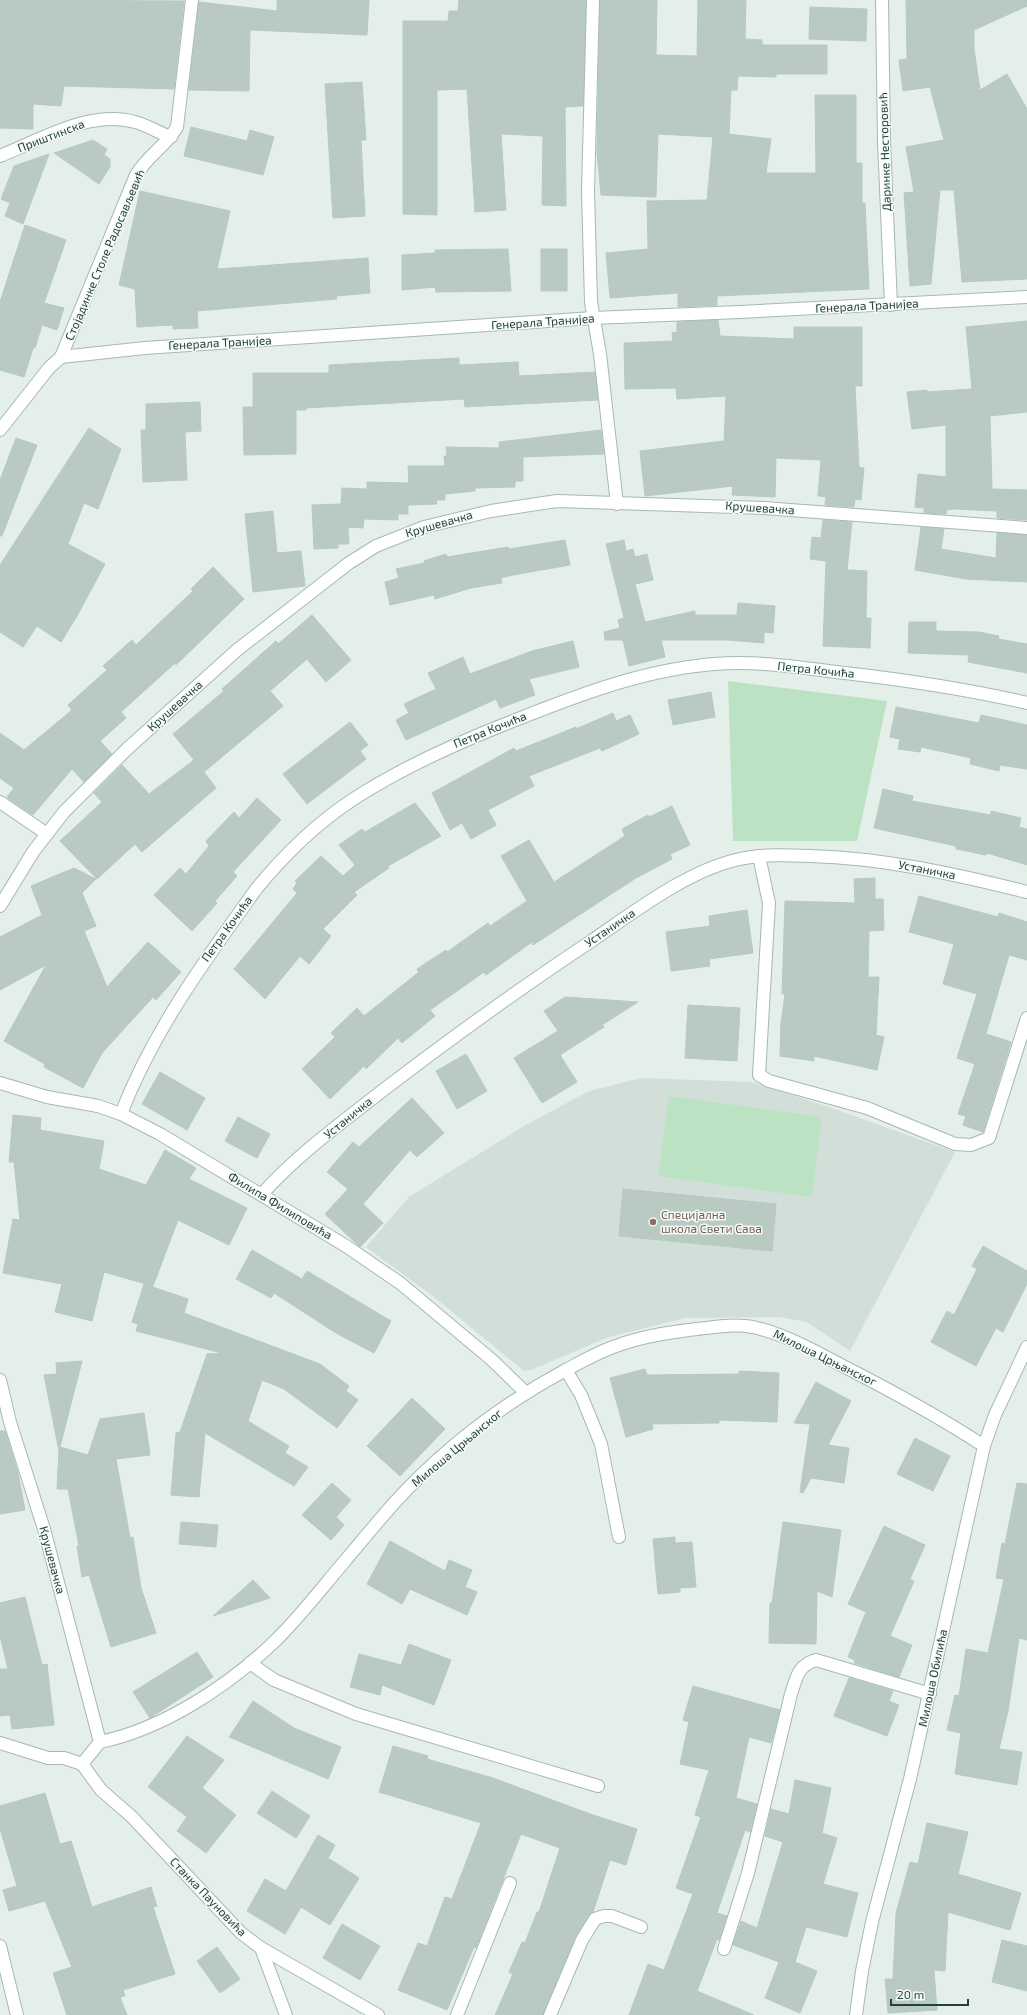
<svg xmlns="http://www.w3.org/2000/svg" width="1027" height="2015" font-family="'Exo 2',sans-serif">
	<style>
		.built { fill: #d2dfd9 }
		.green { fill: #bce2c4 }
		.building { fill: #b9cac3; stroke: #b6cac1 }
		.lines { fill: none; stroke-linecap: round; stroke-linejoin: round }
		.minor-casing { stroke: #a7b8b1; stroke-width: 14 }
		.minor { stroke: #fff; stroke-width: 12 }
		.education-dot { fill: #8d6e63; stroke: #f6fbf8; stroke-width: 1.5 }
		.labels { text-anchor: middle; stroke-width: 3; stroke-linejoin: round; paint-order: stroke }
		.street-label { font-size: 12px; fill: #224339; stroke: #f6fbf8 }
		.education-label { font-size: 12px; fill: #785e54; stroke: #f6fbf8; text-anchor: start }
	</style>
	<rect width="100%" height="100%" fill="#e5efea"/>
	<!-- built -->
	<polygon class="built" points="641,1078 752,1082 832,1108 955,1152 850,1351 808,1323 801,1321 779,1317 685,1318 606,1338 531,1370 524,1371 435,1298 366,1247 409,1197 522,1127 589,1091"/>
	<!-- green -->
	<g class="green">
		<polygon points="728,681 887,701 857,841 733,841"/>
		<polygon points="669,1096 822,1117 812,1197 658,1176"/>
	</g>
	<!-- building -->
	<g class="building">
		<polygon points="0,0 184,1 174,89 64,86 61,106 33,104 33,129 0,128"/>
		<polygon points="277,0 369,0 367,35 250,30 249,91 189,90 199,2 277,11"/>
		<polygon points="459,0 586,0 583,106 565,107 566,206 542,205 543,136 501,134 506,210 475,212 467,89 437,90 437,215 403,214 403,21 448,21 449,11 458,11"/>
		<polygon points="600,0 657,0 656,55 697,56 698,0 746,0 745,39 762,40 762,45 827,45 827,74 776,74 776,77 738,76 737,90 731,90 729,134 771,139 766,173 816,173 815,95 856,95 856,163 862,163 862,203 865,203 869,289 717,296 717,305 678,307 678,293 610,298 606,253 648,249 647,201 707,200 713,137 658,134 656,197 601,195 597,152"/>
		<polygon points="906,0 1027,0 1027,6 974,30 974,49 980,90 1007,74 1027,109 1027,279 962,282 954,190 940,190 931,284 910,286 904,193 914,192 906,147 944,140 930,87 903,91 899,60 907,59"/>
		<polygon points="810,7 867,9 866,41 809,39"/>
		<polygon points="362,82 366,140 361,140 365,216 333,218 325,84"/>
		<polygon points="191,127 247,141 250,130 274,137 263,175 184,156"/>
		<polygon points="93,140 107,149 104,155 110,159 110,167 99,184 54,153"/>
		<polygon points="49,154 23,224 5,216 10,203 1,199 14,166"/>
		<polygon points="140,191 230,211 217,269 368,258 370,293 336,296 337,299 197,311 198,328 173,329 173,325 137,327 135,289 119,285"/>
		<polygon points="25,225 66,240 44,303 64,308 57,330 42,325 35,348 33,348 24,377 0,370 0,302"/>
		<polygon points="508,249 511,291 436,292 435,287 402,290 402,255 435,253 435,250"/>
		<rect x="541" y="249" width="26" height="42"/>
		<polygon points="718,320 720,336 794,339 794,327 862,327 862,386 855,386 859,467 864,468 861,500 855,499 854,507 825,505 826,497 818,496 821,460 776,458 775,497 732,495 733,486 645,496 640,451 724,441 726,396 677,399 676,388 625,389 624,343 673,341 672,333 677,332 677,322"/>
		<polygon points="1027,321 1027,412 990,416 992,489 1027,490 1027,520 997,518 997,511 954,509 947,510 946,514 924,513 924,508 915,507 918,474 946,477 946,425 912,429 907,392 927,390 927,392 972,389 966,327"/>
		<polygon points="459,358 459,365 518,362 519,376 595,372 598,400 465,407 464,399 306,408 306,410 296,410 296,454 244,455 243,407 253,407 253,373 329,373 329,365"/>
		<polygon points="200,402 201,431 185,432 187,480 143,482 141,430 146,430 146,404"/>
		<polygon points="89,428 121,449 98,509 84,503 68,544 105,564 77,616 61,642 37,626 23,647 0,632 0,565"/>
		<polygon points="601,430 604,454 523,457 523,481 515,481 515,487 475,488 475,491 445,494 445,500 436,500 437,504 408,505 408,514 398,514 398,520 364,519 363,528 348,527 349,544 338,544 338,548 314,549 312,505 341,504 342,488 367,489 367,482 409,483 408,466 445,466 444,456 447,456 446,447 499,448 499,442"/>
		<polygon points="16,438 37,445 2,536 0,536 0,480"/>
		<polygon points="273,511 277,553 301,551 305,586 253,592 245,514"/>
		<polygon points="823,520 852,522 847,570 867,571 866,618 871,618 870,648 823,646 826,561 810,559 812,537 821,538"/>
		<polygon points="921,527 944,529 941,549 996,558 997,533 1027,535 1027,582 966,579 915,570"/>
		<polygon points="565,540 570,565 513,575 501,578 502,583 471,588 435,599 434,595 390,605 385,582 399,578 396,569 424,563 424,561 446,554 447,557 508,547 509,549"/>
		<polygon points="624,540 626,551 633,549 635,557 647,554 653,580 635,584 645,622 695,611 695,615 737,615 738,603 775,606 773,633 764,632 764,643 727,640 661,640 665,657 629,666 623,640 605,640 604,632 620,628 618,620 624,618 606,544"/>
		<polygon points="213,567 244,599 176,665 175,663 121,712 126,718 100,741 112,754 84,782 72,769 33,815 9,799 7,797 14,788 0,778 0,733 24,750 72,710 68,705 107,670 103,666 132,640 136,645 193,591 191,589"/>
		<polygon points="312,615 351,660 326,682 307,659 270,691 283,706 204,772 216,788 142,852 135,844 97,879 60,841 102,802 94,793 122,765 149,794 194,760 173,734 224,691 222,689 276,641 278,644"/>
		<polygon points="909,622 936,622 936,631 979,632 999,636 998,639 1027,644 1027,673 968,662 969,655 908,653"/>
		<polygon points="573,641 579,667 529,679 535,695 500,708 496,699 406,740 396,720 409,713 404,704 436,689 428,673 463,657 470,674 532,651"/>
		<polygon points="711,692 715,717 673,725 668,700"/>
		<polygon points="896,707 979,723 981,715 1027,725 1027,769 1000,765 999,771 970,764 971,758 921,747 920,752 898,749 900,739 890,737"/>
		<polygon points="613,713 616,721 630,715 639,734 602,751 600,748 529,776 534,786 488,810 496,825 471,839 462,823 450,830 432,793 514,748 516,751 576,727 576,729"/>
		<polygon points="350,722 368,745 360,751 366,759 307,804 283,774"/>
		<polygon points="883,789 913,796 912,801 991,815 991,811 1021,818 1019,827 1027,829 1027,865 987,853 986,855 956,849 956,846 874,828"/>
		<polygon points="257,798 281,820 233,872 237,876 215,901 217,903 192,931 154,895 180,868 186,874 209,846 206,841 234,812 239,818"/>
		<polygon points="415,803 441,836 388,866 389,868 354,892 357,895 323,929 331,936 309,964 300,956 265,999 234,969 297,893 293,889 297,883 295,881 321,856 343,876 355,865 339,845 362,829 365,832"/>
		<polygon points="672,806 690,845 670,854 672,859 636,878 533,945 532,942 486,975 484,972 430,1010 435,1016 402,1043 398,1038 366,1069 364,1066 330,1099 302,1069 335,1037 331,1033 357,1008 364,1016 419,972 417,969 446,950 447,952 488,923 490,926 527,901 501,856 529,840 554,882 625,836 622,829 648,815 649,817"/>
		<polygon points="74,868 96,879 82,893 96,926 84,931 107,987 148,942 181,972 156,1000 153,997 102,1053 83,1088 44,1067 45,1064 4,1041 46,965 0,990 0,937 42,915 31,886"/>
		<polygon points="875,878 875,899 883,899 884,930 869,931 868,977 879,977 876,1035 884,1037 877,1070 814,1056 814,1061 780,1056 781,1023 785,994 782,994 785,901 855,903 854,879"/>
		<polygon points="919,896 998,917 999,913 1027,922 1027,960 1009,955 986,1034 1011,1042 983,1132 963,1125 966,1116 958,1114 975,1064 957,1058 977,994 943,984 954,944 909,932"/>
		<polygon points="747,910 753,953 709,959 710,966 671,971 666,932 710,926 709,916"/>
		<polygon points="565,997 638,1002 602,1025 604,1027 560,1055 577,1082 542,1103 514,1058 558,1031 544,1011"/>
		<polygon points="688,1005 740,1008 737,1061 685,1058"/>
		<polygon points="466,1054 487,1091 457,1109 436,1071"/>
		<polygon points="160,1072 205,1098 187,1130 142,1104"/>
		<polygon points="412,1098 444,1133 417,1157 410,1150 363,1204 383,1223 360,1247 325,1214 348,1189 327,1172 353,1142 359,1147"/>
		<polygon points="13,1115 41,1118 40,1130 104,1141 99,1169 146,1185 165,1150 196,1168 189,1179 247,1208 229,1245 178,1220 153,1286 104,1272 92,1321 55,1312 62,1284 3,1273 13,1219 20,1220 14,1162 9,1162"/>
		<polygon points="238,1117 270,1134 257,1158 225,1141"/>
		<polygon points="623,1189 776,1204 772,1251 619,1236"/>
		<polygon points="983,1246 1027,1271 1027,1284 1003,1332 996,1328 976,1366 931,1342 947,1311 954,1315 977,1269 972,1266"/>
		<polygon points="252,1250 302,1279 307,1271 391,1321 374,1353 336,1333 274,1293 271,1298 236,1279"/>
		<polygon points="144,1284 188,1299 184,1313 320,1364 349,1386 346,1391 358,1400 337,1428 284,1389 262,1380 248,1421 289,1446 285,1453 308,1467 294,1486 205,1433 199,1497 171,1495 176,1433 180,1432 207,1354 222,1353 136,1331 138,1324 132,1322"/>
		<polygon points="82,1361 60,1447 88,1455 100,1419 144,1413 150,1455 116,1459 130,1538 133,1537 141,1588 156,1633 111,1647 89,1575 82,1577 77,1546 79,1546 68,1489 57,1489 59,1451 44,1375 57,1374 56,1363"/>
		<polygon points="645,1369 647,1375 739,1374 739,1371 779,1373 777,1422 719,1420 719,1423 652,1424 653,1429 626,1437 610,1378"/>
		<polygon points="816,1382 851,1401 828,1445 849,1448 844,1483 811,1478 803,1493 800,1492 810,1424 794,1423"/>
		<polygon points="412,1398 445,1429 400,1476 367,1446"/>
		<polygon points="0,1431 5,1431 18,1473 25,1510 0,1514"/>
		<polygon points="915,1438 950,1456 933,1491 897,1474"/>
		<polygon points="332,1483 351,1500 336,1517 344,1525 331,1540 302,1515"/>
		<polygon points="1017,1483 1027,1484 1027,1640 1019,1638 1008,1711 999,1749 1022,1752 1017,1785 955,1774 961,1733 947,1730 955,1695 959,1696 966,1649 988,1653 1004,1579 996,1578 1002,1543 1005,1544"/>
		<polygon points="181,1522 218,1525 216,1547 179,1544"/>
		<polygon points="783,1522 841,1530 832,1597 817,1591 816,1644 769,1643 770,1603 772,1603"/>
		<polygon points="884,1526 925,1545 910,1579 914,1581 890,1636 912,1645 899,1677 854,1663 855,1660 848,1657 866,1612 848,1604"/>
		<polygon points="675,1537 675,1543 692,1542 696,1587 680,1588 680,1592 658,1594 653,1539"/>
		<polygon points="390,1541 445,1571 449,1560 472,1570 465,1587 477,1592 467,1615 410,1589 402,1604 367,1584"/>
		<polygon points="253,1580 270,1598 213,1616"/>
		<polygon points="25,1597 42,1665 47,1664 54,1725 12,1729 10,1715 0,1716 0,1669 8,1669 0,1636 0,1603"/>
		<polygon points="409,1644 451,1660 434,1705 382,1685 380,1695 350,1687 359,1654 401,1665"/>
		<polygon points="197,1652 213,1677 150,1718 133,1692"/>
		<polygon points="849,1678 893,1691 889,1701 899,1705 887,1736 834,1716"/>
		<polygon points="693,1686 780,1710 771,1743 749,1737 736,1798 757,1804 750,1832 745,1830 717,1913 727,1916 719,1940 717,1939 697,1991 754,2015 629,2015 648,1964 664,1970 693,1894 676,1888 701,1817 695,1815 709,1770 680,1764 689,1722 683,1720"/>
		<polygon points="253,1701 294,1728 341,1747 328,1779 229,1737"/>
		<polygon points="187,1736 224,1760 202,1788 236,1815 206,1853 177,1831 187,1817 148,1787"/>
		<polygon points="393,1746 428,1756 427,1759 493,1778 593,1815 637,1829 626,1865 610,1860 593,1912 589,1915 575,1937 543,2015 495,2015 513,1974 509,1972 522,1942 525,1943 537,1912 539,1912 560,1848 521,1834 476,1948 474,1947 447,2010 398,1990 418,1943 427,1946 445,1897 452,1899 481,1823 379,1792"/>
		<polygon points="795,1780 831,1788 822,1833 837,1838 823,1884 858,1893 847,1937 806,1927 795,1962 817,1971 800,2013 765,1998 779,1962 733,1945 741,1921 757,1928 783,1842 765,1836 771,1809 789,1814"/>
		<polygon points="272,1791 310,1816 296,1838 257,1813"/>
		<polygon points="45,1793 60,1844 71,1841 92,1907 151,1887 157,1906 153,1907 175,1974 123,1990 125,1996 120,1997 127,2015 67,2015 53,1973 72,1967 45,1901 9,1911 3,1890 17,1886 0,1829 0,1806"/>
		<polygon points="927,1823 968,1832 958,1874 1021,1893 1010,1930 948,1912 945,1971 934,1970 937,2010 888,2013 885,1979 893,1979 896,1913 910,1862 918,1864"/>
		<polygon points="318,1835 335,1845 328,1858 359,1878 330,1925 301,1907 285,1934 247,1911 265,1879 286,1891"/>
		<polygon points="342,1924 380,1946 360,1980 323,1958"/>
		<polygon points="1002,1940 1027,1946 1027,1991 992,1982"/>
		<polygon points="217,1947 240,1979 220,1993 197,1961"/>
	</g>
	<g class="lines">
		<defs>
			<g id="minor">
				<polyline points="593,0 588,191 591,302 600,354 617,504"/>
				<polyline points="882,0 884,141 891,305"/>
				<path d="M0,156C40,140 91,109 135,122C147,125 159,133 171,137"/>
				<polyline points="61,357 145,348 593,318 740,312 1027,297"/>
				<path d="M0,430L49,368L61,357L136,175C148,155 166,146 177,127L192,0"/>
				<polyline points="0,802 47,834"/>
				<polyline points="759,856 769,903 759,1075 769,1081 867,1108 955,1144 971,1145 989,1138 1027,1018"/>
				<polyline points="0,906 33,852 64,812 127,749 237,650 349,563 376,546 424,527 491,511 557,501 764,508 1027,528"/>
				<polyline points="0,1083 47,1097 98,1106 121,1114 160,1134 346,1246 400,1283 492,1360 526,1393"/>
				<path d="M121,1114C153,1031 205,960 257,888C285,854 316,824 352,800C404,766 461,741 518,719C588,691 663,663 740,663C775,663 810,669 845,673C906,680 967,689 1027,703"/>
				<path d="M262,1194C297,1155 341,1123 382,1091C450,1039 519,989 590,942C634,912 688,870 740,859C762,854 787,855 810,856C884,858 955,874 1027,892"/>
				<polyline points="566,1370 581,1395 601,1444 619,1537"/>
				<polyline points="0,1380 10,1422 44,1529 100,1742"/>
				<polyline points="250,1663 274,1680 356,1714 598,1786"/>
				<path d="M100,1742C163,1729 228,1686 274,1642C299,1618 321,1589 344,1562C361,1542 378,1521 396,1501C444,1449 501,1405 564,1371C581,1362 598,1352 616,1346C640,1337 664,1333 689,1330C710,1328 732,1323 753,1327C784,1334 813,1350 841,1365C890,1390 938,1416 984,1446"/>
				<polyline points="0,1743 48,1758 64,1758 82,1764"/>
				<polyline points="82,1764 101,1790 131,1816 241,1933 261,1948 378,2015"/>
				<polyline points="82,1764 100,1742"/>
				<polyline points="0,1946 17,2015"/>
				<polyline points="261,1948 286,2015"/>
				<path d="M724,1949L748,1873L791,1694C797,1677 797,1666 816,1660L930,1694"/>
				<polyline points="457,2015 510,1883"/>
				<polyline points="550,2015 582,1940 595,1919 604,1916 612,1916 641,1927"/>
				<polyline points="856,2015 862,1971 872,1922 910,1779 984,1446 995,1415 1027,1347"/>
			</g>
		</defs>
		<!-- minor casing -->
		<use href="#minor" class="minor-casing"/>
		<!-- minor -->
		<use href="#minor" class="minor"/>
	</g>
	<!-- markers -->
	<circle class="education-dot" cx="653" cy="1222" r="4"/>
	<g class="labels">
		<!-- street labels -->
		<g class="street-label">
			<text transform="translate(51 136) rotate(-21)" y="4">Приштинска</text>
			<text transform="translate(885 152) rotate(-92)" y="4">Даринке Несторовић</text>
			<text transform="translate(105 255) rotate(-67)" y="4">Стојадинке Столе Радосављевић</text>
			<text transform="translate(867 306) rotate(-3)" y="4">Генерала Транијеа</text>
			<text transform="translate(543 322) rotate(-4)" y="4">Генерала Транијеа</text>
			<text transform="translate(220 343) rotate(-3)" y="4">Генерала Транијеа</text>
			<text transform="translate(760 508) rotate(4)" y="4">Крушевачка</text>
			<text transform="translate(439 524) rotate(-16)" y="4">Крушевачка</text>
			<text transform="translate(816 670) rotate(6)" y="4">Петра Кочића</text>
			<text transform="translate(175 706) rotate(-42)" y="4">Крушевачка</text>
			<text transform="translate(490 730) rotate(-22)" y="4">Петра Кочића</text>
			<text transform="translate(927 870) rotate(11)" y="4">Устаничка</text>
			<text transform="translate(610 928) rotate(-34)" y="4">Устаничка</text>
			<text transform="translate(227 929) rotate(-54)" y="4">Петра Кочића</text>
			<text transform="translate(348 1118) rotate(-39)" y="4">Устаничка</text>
			<text transform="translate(280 1206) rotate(31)" y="4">Филипа Филиповића</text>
			<text transform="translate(825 1358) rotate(26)" y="4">Милоша Црњанског</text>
			<text transform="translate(457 1448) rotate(-40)" y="4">Милоша Црњанског</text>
			<text transform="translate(52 1560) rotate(75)" y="4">Крушевачка</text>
			<text transform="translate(933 1678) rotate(-78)" y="4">Милоша Обилића</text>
			<text transform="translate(208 1897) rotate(46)" y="4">Станка Пауновића</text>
		</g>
		<!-- education labels -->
		<g class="education-label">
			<text x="661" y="1219">Специјална<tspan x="661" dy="14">школа Свети Сава</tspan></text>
		</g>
	</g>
	<!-- scale -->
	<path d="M891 1999v6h77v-6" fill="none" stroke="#224339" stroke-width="2"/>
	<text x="897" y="1999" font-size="12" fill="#224339" stroke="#f6fbf8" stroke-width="3" paint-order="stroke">20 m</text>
</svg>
